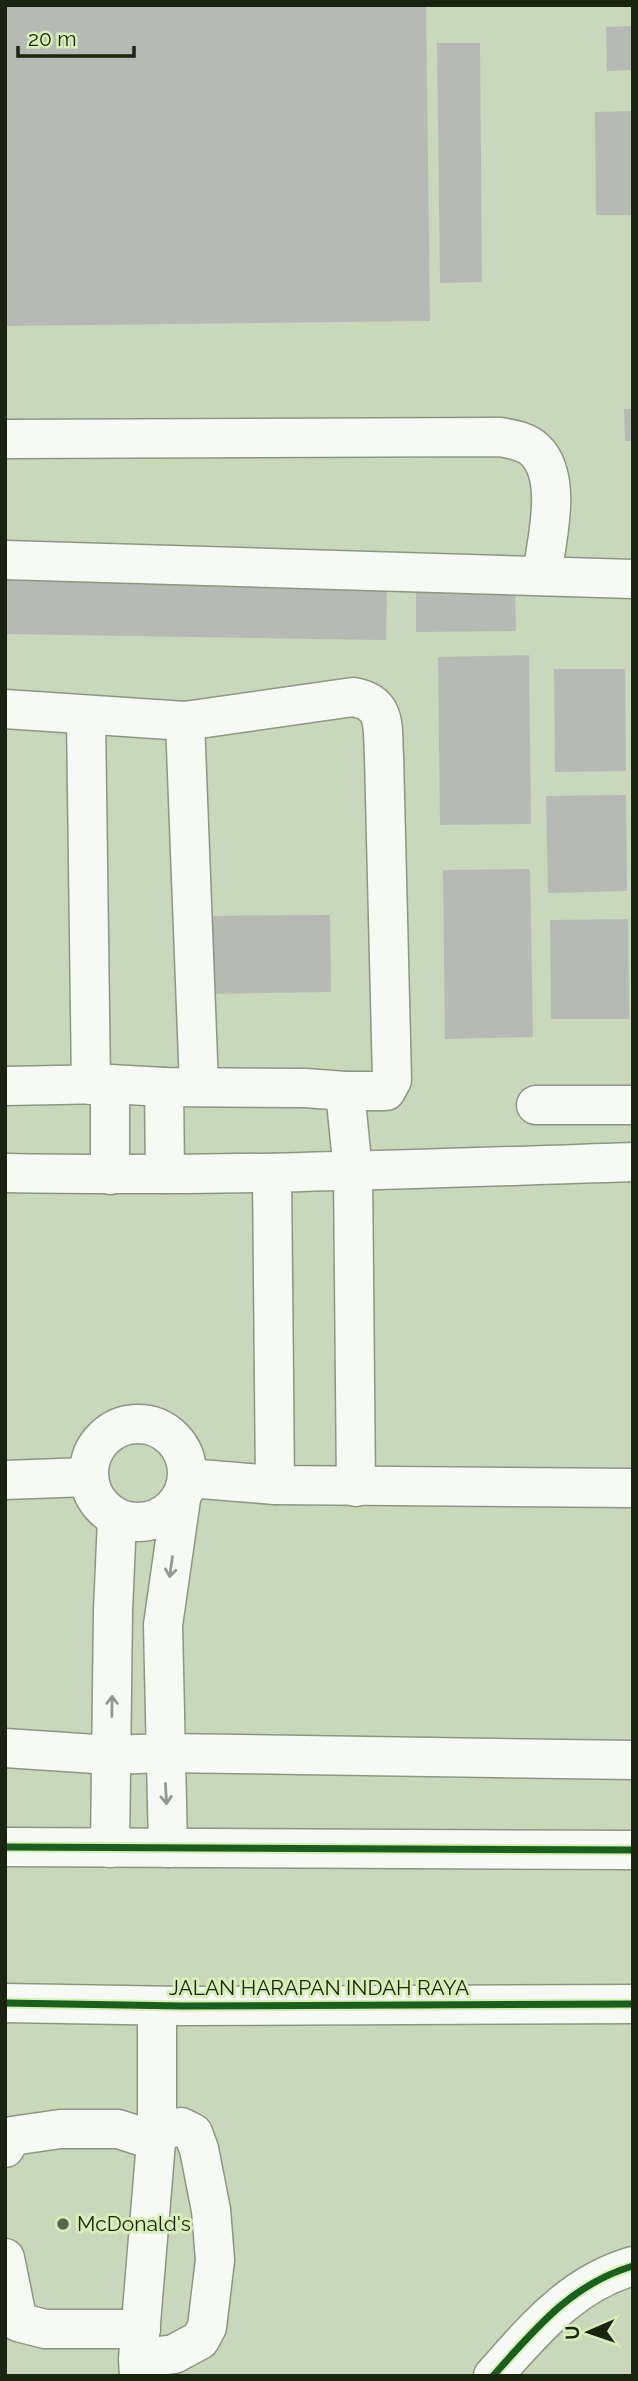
<svg xmlns="http://www.w3.org/2000/svg" width="638" height="2381" font-family="Raleway,sans-serif">
	<style>
		.building { fill: #b7b9b4 }
		.lines { fill: none; stroke-linecap: round; stroke-linejoin: round }
		.minor-casing { stroke: #8c9781; stroke-width: 41 }
		.minor { stroke: #f7f9f5; stroke-width: 38 }
		.cycleway-casing { stroke: #d7f0ba; stroke-width: 11 }
		.cycleway { stroke: #1b5e20; stroke-width: 7 }
		.oneway { stroke: #94998e }
		.poi-dot { fill: #58634c; stroke: #d7f0ba; stroke-width: 2.5 }
		.labels { text-anchor: middle; stroke-width: 6; stroke-linejoin: round; paint-order: stroke }
		.street-label { font-size: 21px; fill: #1b2410; stroke: #d7f0ba }
		.poi-label { font-size: 21px; fill: #1b2410; stroke: #d7f0ba; text-anchor: start }
	</style>
	<rect width="100%" height="100%" fill="#c9d7ba"/>
	<!-- building -->
	<g class="building">
		<polygon points="5,5 426,5 430,321 5,326"/>
		<polygon points="633,26 633,70 607,71 606,27"/>
		<polygon points="437,43 480,43 482,282 440,283"/>
		<polygon points="633,111 633,215 596,215 595,112"/>
		<polygon points="624,409 633,409 633,441 625,441"/>
		<polygon points="5,578 387,584 386,640 5,634"/>
		<polygon points="515,587 516,631 416,632 416,588"/>
		<polygon points="529,655 531,824 440,825 438,657"/>
		<polygon points="554,669 625,669 626,771 555,772"/>
		<polygon points="626,795 627,891 548,893 546,796"/>
		<polygon points="530,869 533,1037 445,1039 443,870"/>
		<polygon points="330,915 331,992 207,994 206,916"/>
		<polygon points="628,919 629,1019 551,1019 550,920"/>
	</g>
	<g class="lines">
		<defs>
			<g id="minor">
				<path d="M5,439L500,437C511,439 526,441 535,450C564,478 546,541 542,576"/>
				<polyline points="5,560 633,579"/>
				<path d="M5,709L185,721L353,697C388,703 382,727 384,756L392,1080L386,1091H345"/>
				<polyline points="86,716 91,1085"/>
				<polyline points="185,721 199,1086"/>
				<polyline points="5,1086 110,1084 164,1087 305,1088 345,1091 353,1172 356,1487"/>
				<polyline points="164,1087 165,1174"/>
				<polyline points="536,1105 633,1105"/>
				<path d="M5,1173C215,1177 424,1169 633,1162"/>
				<polyline points="272,1173 275,1485"/>
				<polyline points="110,1175 110,1084"/>
				<circle cx="138" cy="1473" r="49"/>
				<polyline points="188,1478 275,1485 633,1488"/>
				<polyline points="5,1480 88,1477"/>
				<polyline points="5,1748 111,1755 165,1753 633,1760"/>
				<polyline points="5,1847 633,1850"/>
				<polyline points="110,1848 113,1611 117,1519"/>
				<polyline points="168,1848 163,1625 181,1499"/>
				<polyline points="5,2003 182,2006 633,2004"/>
				<polyline points="157,2006 157,2130"/>
				<polyline points="5,2148 12,2136 60,2129 118,2129 156,2141"/>
				<polyline points="5,2258 18,2322 45,2329 141,2329"/>
				<polyline points="138,2359 174,2354 200,2340 207,2327 215,2260 211,2210 199,2149 193,2133 181,2127 157,2130 138,2359 139,2376"/>
				<path d="M493,2376C534,2330 571,2284 633,2266"/>
			</g>
		</defs>
		<!-- minor casing -->
		<use href="#minor" class="minor-casing"/>
		<!-- minor -->
		<use href="#minor" class="minor"/>
		<defs>
			<g id="cycleway">
				<polyline points="5,1847 633,1850"/>
				<polyline points="5,2003 182,2006 633,2004"/>
				<path d="M493,2376C534,2330 571,2284 633,2266"/>
			</g>
		</defs>
		<!-- cycleway casing -->
		<use href="#cycleway" class="cycleway-casing"/>
		<!-- cycleway -->
		<use href="#cycleway" class="cycleway"/>
	</g>
	<!-- one-way arrows -->
	<defs><path id="oneway-shaft" d="M-6 0H5M1.5-3L5.5 0L1.5 3" fill="none" stroke-width="1.6" stroke-linecap="round" stroke-linejoin="round" transform="scale(1.75)"/></defs>
	<g class="oneway">
		<use href="#oneway-shaft" transform="translate(171 1567) rotate(98)"/>
		<use href="#oneway-shaft" transform="translate(112 1706) rotate(-89)"/>
		<use href="#oneway-shaft" transform="translate(166 1794) rotate(87)"/>
	</g>
	<!-- markers -->
	<circle class="poi-dot" cx="63" cy="2224" r="7"/>
	<g class="labels">
		<!-- street labels -->
		<g class="street-label">
			<text x="319" y="1995">JALAN HARAPAN INDAH RAYA</text>
		</g>
		<!-- poi labels -->
		<g class="poi-label">
			<text x="77" y="2231">McDonald's</text>
		</g>
	</g>
	<!-- border -->
	<rect width="638" height="2381" fill="none" stroke="#1b2410" stroke-width="14"/>
	<!-- north arrow -->
	<g transform="translate(589 2332) rotate(268)" stroke="#d7f0ba" stroke-width="5" paint-order="stroke">
	<path d="M0-5L12 26L0 18L-12 26Z" fill="#1b2410"/>
	<text y="-10" font-size="19" font-weight="bold" text-anchor="middle" fill="#1b2410">U</text>
	</g>
	<!-- scale -->
	<path d="M18 46v10h116v-10" fill="none" stroke="#1b2410" stroke-width="3.5"/>
	<text x="28" y="46" font-size="21" fill="#1b2410" stroke="#d7f0ba" stroke-width="5" paint-order="stroke">20 m</text>
</svg>
